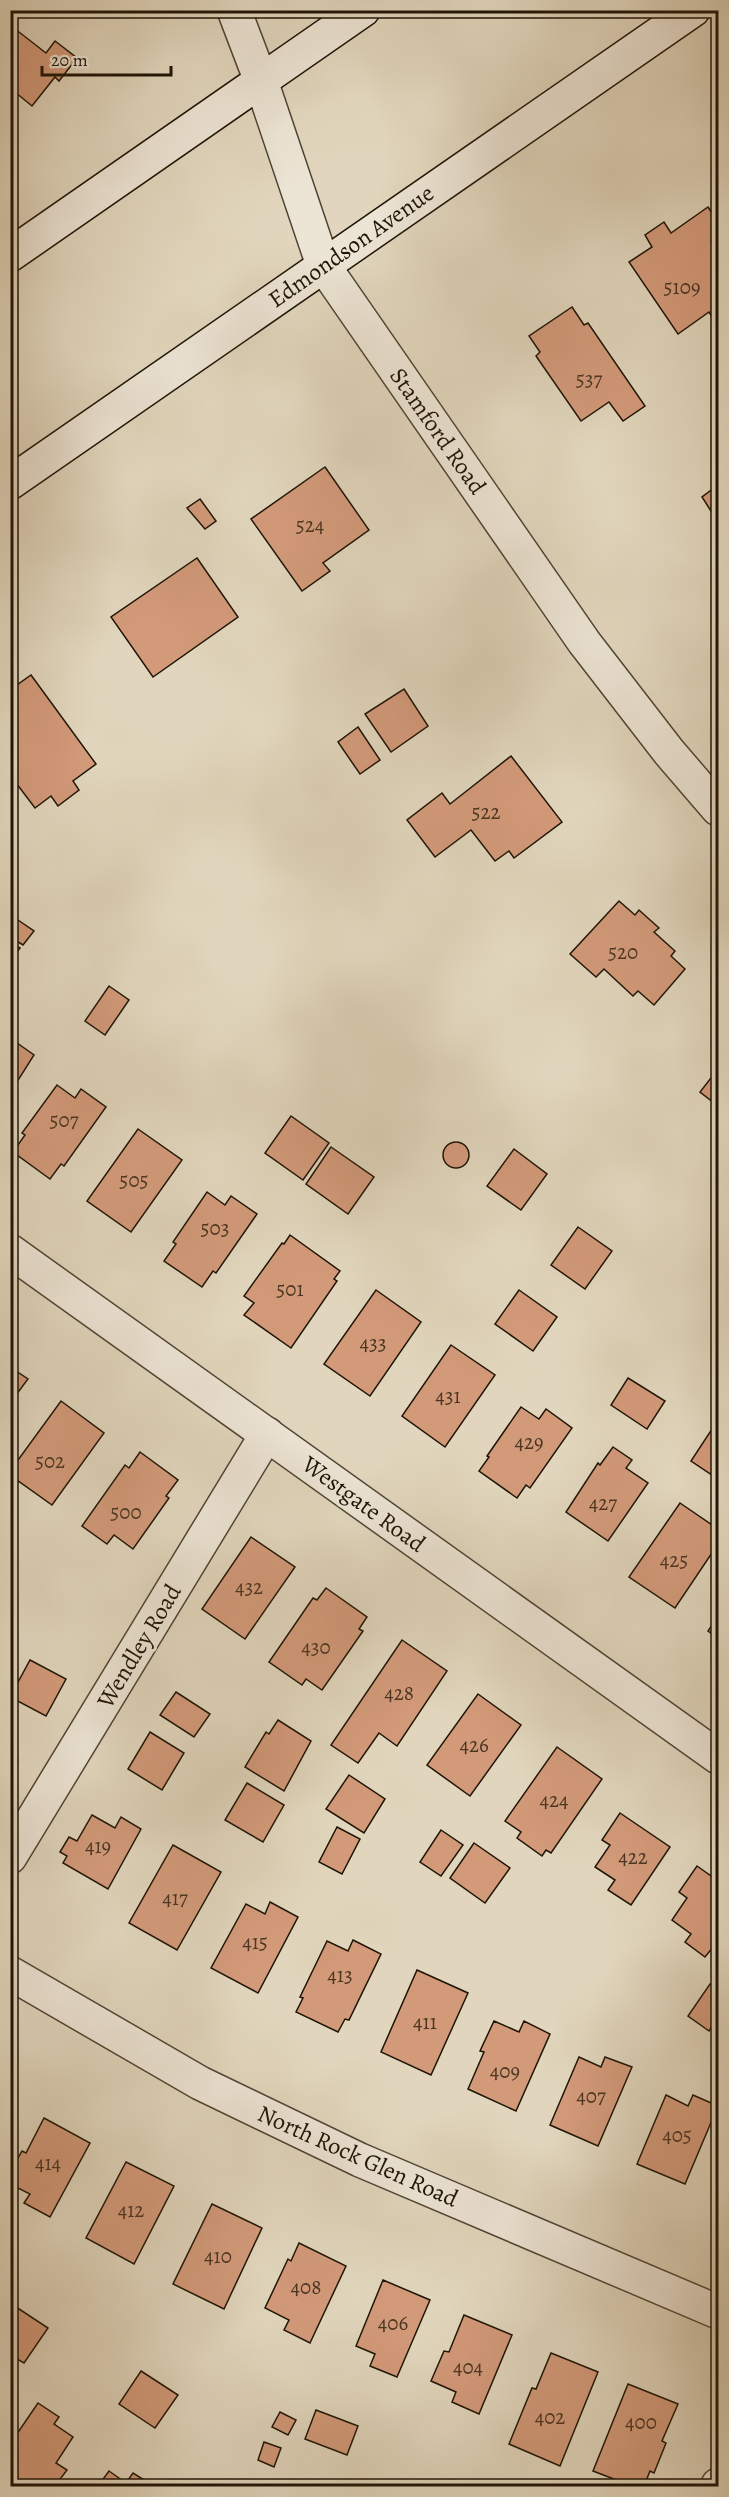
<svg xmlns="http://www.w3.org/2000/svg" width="729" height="2497" font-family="Alegreya,serif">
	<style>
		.building { fill: #d39a7a; stroke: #1e1406; stroke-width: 1.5 }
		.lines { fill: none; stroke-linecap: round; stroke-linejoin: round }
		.minor-casing { stroke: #4f4434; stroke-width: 36 }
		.tertiary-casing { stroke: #4f4434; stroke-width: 36 }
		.secondary-casing { stroke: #1e1406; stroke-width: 36 }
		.minor { stroke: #ece4d4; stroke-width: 33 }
		.tertiary { stroke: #ece4d4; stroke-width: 33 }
		.secondary { stroke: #ece4d4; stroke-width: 33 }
		.labels { text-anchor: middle; stroke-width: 6; stroke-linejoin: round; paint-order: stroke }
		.number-label { font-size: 21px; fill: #4b3623 }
		.street-label { font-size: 24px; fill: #1e1406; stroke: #ece4d4 }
	</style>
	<rect width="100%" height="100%" fill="#e1d6bd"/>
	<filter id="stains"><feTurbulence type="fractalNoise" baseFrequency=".00333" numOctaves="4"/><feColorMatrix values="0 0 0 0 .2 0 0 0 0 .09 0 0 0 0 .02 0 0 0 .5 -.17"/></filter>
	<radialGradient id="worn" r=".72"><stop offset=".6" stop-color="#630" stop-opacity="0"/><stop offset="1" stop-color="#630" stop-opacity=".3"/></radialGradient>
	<!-- building -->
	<g class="building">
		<polygon points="10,25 46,53 55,41 77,58 59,81 55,77 32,106 10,88"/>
		<polygon points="708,207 718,222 718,238 711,242 718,253 718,326 709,312 678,334 629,262 652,247 645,235 664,222 671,233"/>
		<polygon points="572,307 584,325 588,323 645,406 623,421 609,402 581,421 536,356 540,352 529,336"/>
		<polygon points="325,467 369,530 323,563 330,571 302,591 251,519"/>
		<polygon points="718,485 718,522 702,497"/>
		<polygon points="200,499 216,521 205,529 187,508"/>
		<polygon points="197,558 238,617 153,677 111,617"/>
		<polygon points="31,675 96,764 73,781 79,790 58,806 51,796 35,808 10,775 10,690"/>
		<polygon points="404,689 428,726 391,752 365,714"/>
		<polygon points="358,727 380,760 360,774 338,742"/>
		<polygon points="511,756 562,822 514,858 509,851 495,861 471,830 435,857 407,820 442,793 450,804"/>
		<polygon points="619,901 635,915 639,910 659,928 654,932 675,951 671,956 685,969 654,1005 638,991 633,996 604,969 596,977 570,954"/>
		<polygon points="18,920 34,931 23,945 10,937 10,930"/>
		<polygon points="10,942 20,948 10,962"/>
		<polygon points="109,986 129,1000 105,1035 85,1021"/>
		<polygon points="10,1038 34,1055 10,1093"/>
		<polygon points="718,1069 718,1106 700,1092"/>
		<polygon points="57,1085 75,1098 81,1089 106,1107 64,1166 61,1164 50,1179 13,1152 25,1135 22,1133"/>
		<polygon points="291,1116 329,1143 303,1180 265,1153"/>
		<polygon points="138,1129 182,1160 131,1232 87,1201"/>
		<circle cx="456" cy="1155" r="13"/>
		<polygon points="331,1147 374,1177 348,1214 306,1184"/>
		<polygon points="514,1149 547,1174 521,1210 487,1186"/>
		<polygon points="207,1192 225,1205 231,1196 257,1214 216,1273 213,1271 202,1287 164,1261 176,1244 173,1242"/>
		<polygon points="578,1227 612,1251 585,1289 551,1265"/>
		<polygon points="290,1235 340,1271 334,1279 337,1281 291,1348 244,1315 254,1303 244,1296 282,1243 284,1244"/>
		<polygon points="376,1290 421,1322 370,1396 324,1364"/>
		<polygon points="519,1290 557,1317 533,1351 495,1324"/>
		<polygon points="451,1345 495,1375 445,1447 402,1416"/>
		<polygon points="10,1367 28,1379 10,1403"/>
		<polygon points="628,1378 665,1401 647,1429 611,1405"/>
		<polygon points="61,1401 104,1433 52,1505 10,1475 10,1471"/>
		<polygon points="521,1407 539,1419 546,1409 572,1428 530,1488 526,1485 517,1498 479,1471 489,1457 487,1456"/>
		<polygon points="712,1429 718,1433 718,1479 691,1461"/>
		<polygon points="613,1447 632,1460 626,1468 648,1483 608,1541 566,1512 598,1463 600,1465"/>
		<polygon points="140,1452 178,1480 166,1496 169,1498 133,1549 114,1535 107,1544 82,1526 125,1465 129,1468"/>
		<polygon points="680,1503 718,1529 718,1544 675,1608 629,1577"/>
		<polygon points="251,1537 295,1567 245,1639 202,1609"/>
		<polygon points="326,1588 367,1617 359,1629 363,1631 322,1690 306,1679 302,1685 269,1662 313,1598 317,1600"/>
		<polygon points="718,1616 718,1638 708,1631"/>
		<polygon points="402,1640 447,1671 397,1746 379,1733 358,1763 331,1745"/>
		<polygon points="30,1660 66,1679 46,1716 10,1697"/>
		<polygon points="176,1692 210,1714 194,1737 160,1715"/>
		<polygon points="478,1694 521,1725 470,1796 427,1765"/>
		<polygon points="278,1720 311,1741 284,1791 245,1767 266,1732 269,1734"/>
		<polygon points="150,1732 184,1753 162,1790 128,1769"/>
		<polygon points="557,1747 602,1779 551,1853 546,1850 542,1856 517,1838 521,1832 505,1821"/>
		<polygon points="10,1756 18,1760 10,1771"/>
		<polygon points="349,1775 385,1799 364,1833 326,1809"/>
		<polygon points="247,1783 284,1805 263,1842 225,1820"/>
		<polygon points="620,1813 670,1847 631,1905 608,1890 615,1880 595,1867 610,1845 602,1840"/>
		<polygon points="92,1815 115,1828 121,1817 141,1829 108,1889 63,1863 67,1856 60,1852 69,1837 77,1841"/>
		<polygon points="337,1827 360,1839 342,1874 319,1862"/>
		<polygon points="441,1830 463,1845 441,1876 420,1862"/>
		<polygon points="474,1843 510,1868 485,1903 450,1878"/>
		<polygon points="173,1845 221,1872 177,1950 129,1923"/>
		<polygon points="697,1866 718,1881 718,1941 705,1957 685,1942 691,1934 672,1920 687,1898 679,1892"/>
		<polygon points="270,1902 298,1917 258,1993 211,1968 246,1904 265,1914"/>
		<polygon points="353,1940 381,1954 349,2020 345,2019 338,2032 296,2012 303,1998 300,1997 327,1941 348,1951"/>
		<polygon points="417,1970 468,1993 431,2075 381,2052"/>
		<polygon points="710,1984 718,1990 718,2017 709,2031 688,2016"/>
		<polygon points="494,2021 519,2032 524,2021 550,2034 516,2111 468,2089 484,2052 480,2051"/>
		<polygon points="579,2057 601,2067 605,2057 632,2067 598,2146 550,2125"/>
		<polygon points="666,2095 688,2106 693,2095 718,2106 685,2184 637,2164"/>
		<polygon points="44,2118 90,2143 50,2217 24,2203 30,2194 10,2184 10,2172 22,2151 26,2153"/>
		<polygon points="126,2162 174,2186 134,2264 86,2238"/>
		<polygon points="212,2204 262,2228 224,2309 173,2284"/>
		<polygon points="299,2243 346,2266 310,2343 284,2330 289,2320 265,2308 288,2259 291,2261"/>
		<polygon points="383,2280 430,2300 397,2377 370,2366 375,2354 356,2346"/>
		<polygon points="13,2305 48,2328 24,2363 10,2355 10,2309"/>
		<polygon points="464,2315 512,2335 479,2414 452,2402 456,2392 431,2381 444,2351 449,2352"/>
		<polygon points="551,2353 598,2372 560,2466 509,2444 532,2388 536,2389"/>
		<polygon points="141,2371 178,2395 155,2428 119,2404"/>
		<polygon points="628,2384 678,2404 662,2441 666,2443 654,2473 650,2471 644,2486 632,2486 593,2471"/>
		<polygon points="38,2403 59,2417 54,2424 73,2437 56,2463 67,2470 55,2486 26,2486 10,2476 10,2444"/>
		<polygon points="316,2410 358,2426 347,2455 305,2439"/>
		<polygon points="280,2412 296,2420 288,2435 272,2427"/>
		<polygon points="264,2442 281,2448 274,2467 258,2460"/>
		<polygon points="109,2471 126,2483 133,2473 154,2486 98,2486"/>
	</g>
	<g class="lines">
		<defs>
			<g id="minor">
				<polyline points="234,10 261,81 323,265 584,642 669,752 718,809"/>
				<polyline points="10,1251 718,1757"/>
				<polyline points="10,1857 267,1434"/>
				<polyline points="718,2486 718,2485"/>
			</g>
			<polyline id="tertiary" points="10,1973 200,2083 360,2160 718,2312"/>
			<g id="secondary">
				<polyline points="10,255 363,10"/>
				<polyline points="10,483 693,10"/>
			</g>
		</defs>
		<!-- minor casing -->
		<use href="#minor" class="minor-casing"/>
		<!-- tertiary casing -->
		<use href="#tertiary" class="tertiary-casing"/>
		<!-- secondary casing -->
		<use href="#secondary" class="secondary-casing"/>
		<!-- minor -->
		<use href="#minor" class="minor"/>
		<!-- tertiary -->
		<use href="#tertiary" class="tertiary"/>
		<!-- secondary -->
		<use href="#secondary" class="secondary"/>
	</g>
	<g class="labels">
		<!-- number labels -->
		<g class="number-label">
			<text x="682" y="294">5109</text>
			<text x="589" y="386">537</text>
			<text x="310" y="532">524</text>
			<text x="486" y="819">522</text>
			<text x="623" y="959">520</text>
			<text x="64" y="1127">507</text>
			<text x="134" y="1187">505</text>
			<text x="215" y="1235">503</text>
			<text x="290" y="1296">501</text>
			<text x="373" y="1350">433</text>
			<text x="448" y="1403">431</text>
			<text x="529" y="1449">429</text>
			<text x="50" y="1468">502</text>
			<text x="603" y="1510">427</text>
			<text x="126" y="1519">500</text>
			<text x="674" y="1567">425</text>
			<text x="249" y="1594">432</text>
			<text x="316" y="1654">430</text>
			<text x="399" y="1700">428</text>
			<text x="474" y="1752">426</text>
			<text x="554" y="1807">424</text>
			<text x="98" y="1853">419</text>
			<text x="633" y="1864">422</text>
			<text x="175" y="1905">417</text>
			<text x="255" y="1949">415</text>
			<text x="340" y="1982">413</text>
			<text x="425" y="2029">411</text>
			<text x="505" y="2078">409</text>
			<text x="591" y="2103">407</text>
			<text x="677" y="2142">405</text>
			<text x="48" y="2170">414</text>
			<text x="131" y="2217">412</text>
			<text x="218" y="2263">410</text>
			<text x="306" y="2294">408</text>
			<text x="393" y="2330">406</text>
			<text x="468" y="2374">404</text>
			<text x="550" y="2424">402</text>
			<text x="641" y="2429">400</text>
		</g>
		<!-- street labels -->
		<g class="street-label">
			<text transform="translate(351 246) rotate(-35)" y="8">Edmondson Avenue</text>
			<text transform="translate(438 431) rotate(55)" y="8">Stamford Road</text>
			<text transform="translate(364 1504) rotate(36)" y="8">Westgate Road</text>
			<text transform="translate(139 1646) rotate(-59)" y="8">Wendley Road</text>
			<text transform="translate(358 2156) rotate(24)" y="8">North Rock Glen Road</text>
		</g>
	</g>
	<!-- margin -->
	<rect width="729" height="2497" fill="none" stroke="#e1d6bd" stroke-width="36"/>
	<rect x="12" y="12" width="705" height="2473" fill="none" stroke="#1e1406" stroke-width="3"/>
	<rect x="18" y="18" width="693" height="2461" fill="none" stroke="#1e1406" stroke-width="1.5"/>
	<!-- scale -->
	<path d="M42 66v9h129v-9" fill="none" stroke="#1e1406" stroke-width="3"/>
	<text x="51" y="66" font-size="18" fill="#1e1406" stroke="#ece4d4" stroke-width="4.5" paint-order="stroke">20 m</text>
	<rect width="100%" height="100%" filter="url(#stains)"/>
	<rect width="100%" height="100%" fill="url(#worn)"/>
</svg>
